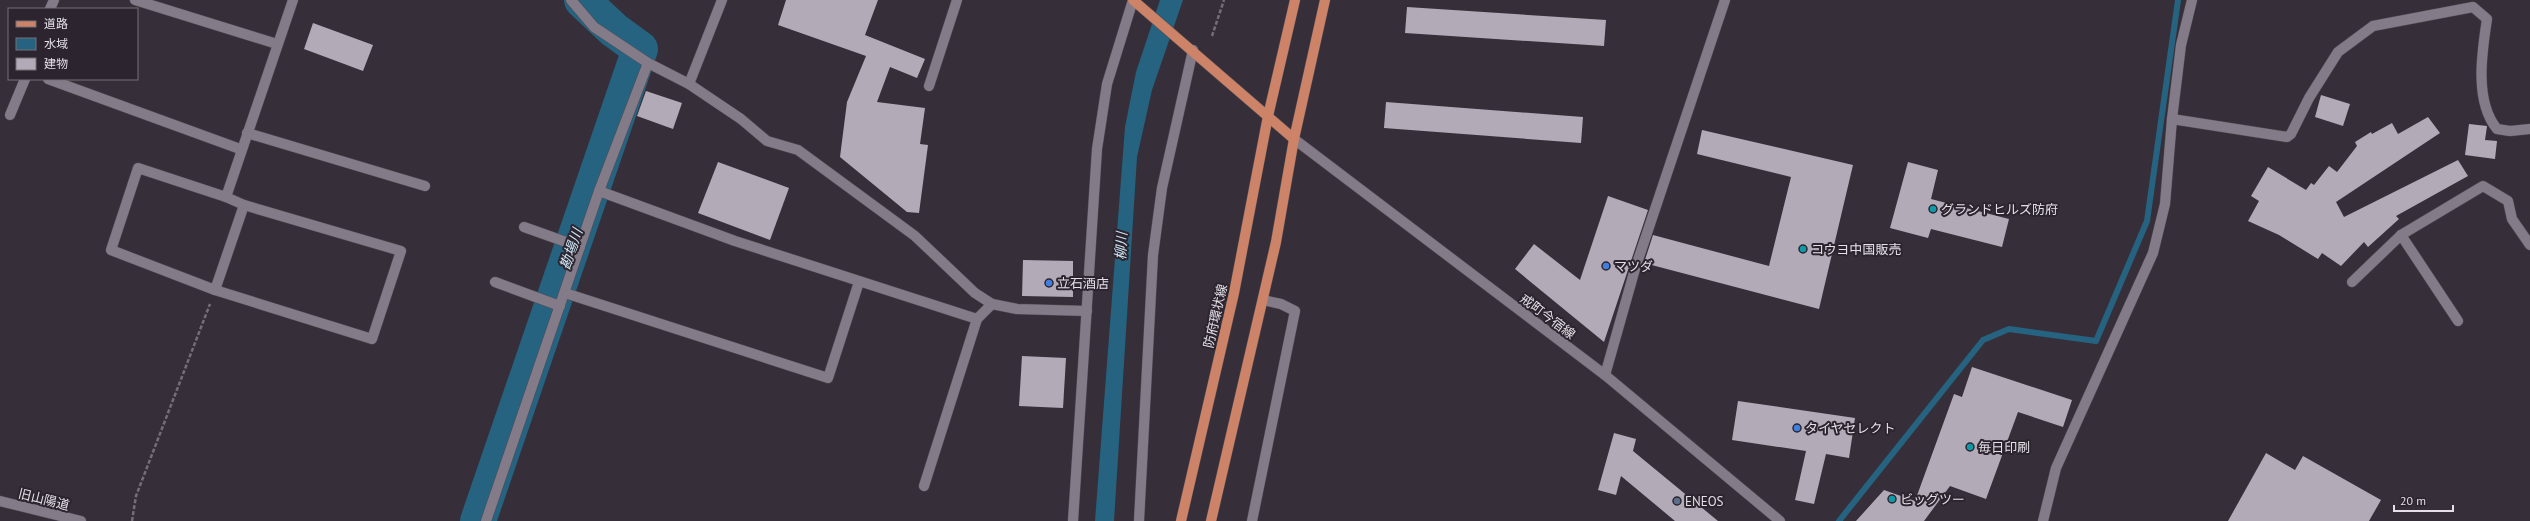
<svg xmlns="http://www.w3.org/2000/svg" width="2530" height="521" font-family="'PT Sans','Noto Sans JP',sans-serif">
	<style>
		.water { fill: #256380 }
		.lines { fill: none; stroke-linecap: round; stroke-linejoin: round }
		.stream { stroke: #256380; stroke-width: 6 }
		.river { stroke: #256380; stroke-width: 36 }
		.building { fill: #b3aab7 }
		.minor-casing { stroke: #524b54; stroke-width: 11 }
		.major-casing { stroke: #524b54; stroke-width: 11 }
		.path { stroke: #756e77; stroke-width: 2.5; stroke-dasharray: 4 2; stroke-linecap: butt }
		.minor { stroke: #847b88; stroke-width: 10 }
		.major { stroke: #cc8367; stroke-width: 10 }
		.culture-dot { fill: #0f9aa8; stroke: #2c252f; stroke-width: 1.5 }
		.shop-dot { fill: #3f7fe0; stroke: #2c252f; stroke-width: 1.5 }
		.service-dot { fill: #5c6f8a; stroke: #2c252f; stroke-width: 1.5 }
		.labels { text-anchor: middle; stroke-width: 4; stroke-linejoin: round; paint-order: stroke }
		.poi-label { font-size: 13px; fill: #e5e0e7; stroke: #2c252f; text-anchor: start }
		.street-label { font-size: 13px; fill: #e5e0e7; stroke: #2c252f }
		.water-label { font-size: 14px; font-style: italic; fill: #cee7f5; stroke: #2c252f }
	</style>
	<rect width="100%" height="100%" fill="#362f39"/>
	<!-- water -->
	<polygon class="water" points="1160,0 1183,0 1152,90 1137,157 1114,521 1095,521 1125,127 1136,72"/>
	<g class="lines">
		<!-- stream -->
		<polyline class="stream" points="1839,521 1983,340 2009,329 2096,341 2147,221 2178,0"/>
		<!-- river -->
		<polyline class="river" points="478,521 639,52 640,49 614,30 582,0"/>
	</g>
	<!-- building -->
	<g class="building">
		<polygon points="786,0 878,0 865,35 925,59 917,78 890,67 877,102 925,108 920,144 928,145 919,213 907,212 840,157 847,102 866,56 778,25"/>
		<polygon points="1407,7 1606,20 1604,46 1405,33"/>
		<polygon points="313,23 373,45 363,71 304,49"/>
		<polygon points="646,91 682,103 673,129 637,116"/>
		<polygon points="2321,95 2350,104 2343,126 2315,117"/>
		<polygon points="1386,102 1583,117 1581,143 1384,128"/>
		<polygon points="2428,117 2440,133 2336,202 2344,217 2458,160 2468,176 2396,216 2399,219 2368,247 2364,242 2341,266 2322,253 2318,259 2279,235 2248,221 2259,201 2251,196 2268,167 2306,190 2311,183 2314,185 2329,166 2337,172 2357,146 2355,142 2371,132 2372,134 2392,123 2398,134"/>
		<polygon points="2469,124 2487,126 2485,140 2497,141 2495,159 2465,155"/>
		<polygon points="1702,130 1853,165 1819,309 1644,263 1653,235 1769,266 1791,177 1697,154"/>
		<polygon points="718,162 789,188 770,240 698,213"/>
		<polygon points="1908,162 1938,170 1931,199 2009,219 2002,247 1931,229 1928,238 1890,228"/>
		<polygon points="1608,196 1648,210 1604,342 1515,269 1534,244 1580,280"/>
		<polygon points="1023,260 1073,261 1073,297 1022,296"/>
		<polygon points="1022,356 1066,358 1063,408 1019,406"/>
		<polygon points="1972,367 2072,400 2063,427 2018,412 1986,499 1950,486 1924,521 1856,521 1884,490 1915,501 1954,394 1962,397"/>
		<polygon points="1738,401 1855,418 1849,458 1826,454 1814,504 1795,500 1806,451 1732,440"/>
		<polygon points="1614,433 1636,439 1633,451 1718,521 1675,521 1621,476 1616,495 1598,490"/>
		<polygon points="2266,453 2295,470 2303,456 2381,500 2369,521 2228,521"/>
	</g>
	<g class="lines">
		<defs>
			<g id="minor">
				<polyline points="135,0 277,44"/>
				<polyline points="571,0 594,27 648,63 689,84 741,119 767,141 798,150 915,236 975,293 992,304"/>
				<polyline points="50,9 54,0"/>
				<polyline points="48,79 240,149"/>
				<polyline points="689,84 722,0"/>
				<polyline points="929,86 957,0"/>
				<polyline points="10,115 25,79"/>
				<path d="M2172,119L2287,137L2291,134L2309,98L2338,52L2373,26L2473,7L2487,19C2482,52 2474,101 2497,129L2510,131L2530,129"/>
				<polyline points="247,133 425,186"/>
				<polyline points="1294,139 1605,375 1780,521"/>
				<polygon points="138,168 226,197 244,205 401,251 372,339 215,290 111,250"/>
				<polyline points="599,191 735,241 977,319"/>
				<polyline points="226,197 293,0"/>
				<polyline points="524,227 580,247"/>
				<polyline points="2401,235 2458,321"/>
				<polyline points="495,282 560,306"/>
				<polyline points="2352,282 2401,235 2483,186 2508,201 2512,219 2530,245"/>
				<polyline points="215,290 244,205"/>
				<polyline points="565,293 828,378 859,282"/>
				<polyline points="1605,375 1635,269 1725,0"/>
				<polyline points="924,486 977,319 992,304 1017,309 1087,311"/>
				<polyline points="0,501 81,521"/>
				<polyline points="486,521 599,191 648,63"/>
				<polyline points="1073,521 1097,149 1107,84 1133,0"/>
				<polyline points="1139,521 1153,255 1162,188 1193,50"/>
				<polyline points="1252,521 1295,311 1281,304 1263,300"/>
				<polyline points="2043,521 2056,468 2153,253 2165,204 2172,119 2181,45 2192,0"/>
			</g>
			<g id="major">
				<polyline points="1133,0 1294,139"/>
				<polyline points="1181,521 1234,293 1268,116 1295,0"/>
				<polyline points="1211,521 1276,242 1294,139 1325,0"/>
			</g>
		</defs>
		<!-- minor casing -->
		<use href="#minor" class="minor-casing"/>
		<!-- major casing -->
		<use href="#major" class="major-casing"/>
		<!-- path -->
		<g class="path">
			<polyline points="1212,36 1224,0"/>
			<polyline points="132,521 136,496 210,304"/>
		</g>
		<!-- minor -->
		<use href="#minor" class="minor"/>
		<!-- major -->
		<use href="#major" class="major"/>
	</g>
	<!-- markers -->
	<g class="culture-dot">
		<circle cx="1933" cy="209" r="4"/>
		<circle cx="1803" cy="249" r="4"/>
		<circle cx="1970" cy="447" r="4"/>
		<circle cx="1892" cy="499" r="4"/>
	</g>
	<g class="shop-dot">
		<circle cx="1606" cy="266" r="4"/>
		<circle cx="1049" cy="283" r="4"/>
		<circle cx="1797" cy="428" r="4"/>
	</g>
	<circle class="service-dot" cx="1677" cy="501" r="4"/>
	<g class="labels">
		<!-- poi labels -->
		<g class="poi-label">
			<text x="1941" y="214">グランドヒルズ防府</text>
			<text x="1811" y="254">コウヨ中国販売</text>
			<text x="1614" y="271">マツダ</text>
			<text x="1057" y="288">立石酒店</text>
			<text x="1805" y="433">タイヤセレクト</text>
			<text x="1978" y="452">毎日印刷</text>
			<text x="1900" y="504">ビッグツー</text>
			<text x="1685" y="506">ENEOS</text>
		</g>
		<!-- street labels -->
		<g class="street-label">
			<text transform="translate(1215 316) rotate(-77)" y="5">防府環状線</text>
			<text transform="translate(1548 316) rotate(37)" y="5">戒町今宿線</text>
			<text transform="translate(44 499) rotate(14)" y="5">旧山陽道</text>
		</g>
		<!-- water labels -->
		<g class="water-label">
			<text transform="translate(1121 246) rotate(-87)" y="5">柳川</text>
			<text transform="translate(571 249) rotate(-71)" y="5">勘場川</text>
		</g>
	</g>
	<!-- legend -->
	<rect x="8" y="8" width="130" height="72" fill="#2c252f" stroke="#767079"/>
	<rect x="16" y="21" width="20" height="6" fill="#cc8367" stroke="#767079"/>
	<text x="44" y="28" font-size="12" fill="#e5e0e7">道路</text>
	<rect x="16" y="38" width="20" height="12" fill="#256380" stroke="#767079"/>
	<text x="44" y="48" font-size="12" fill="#e5e0e7">水域</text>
	<rect x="16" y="58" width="20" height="12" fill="#b3aab7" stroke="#767079"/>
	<text x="44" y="68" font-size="12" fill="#e5e0e7">建物</text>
	<!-- scale -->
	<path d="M2394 505v6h59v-6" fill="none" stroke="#e5e0e7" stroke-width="2"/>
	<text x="2400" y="505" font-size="12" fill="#e5e0e7" stroke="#2c252f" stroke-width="3" paint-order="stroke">20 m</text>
</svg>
